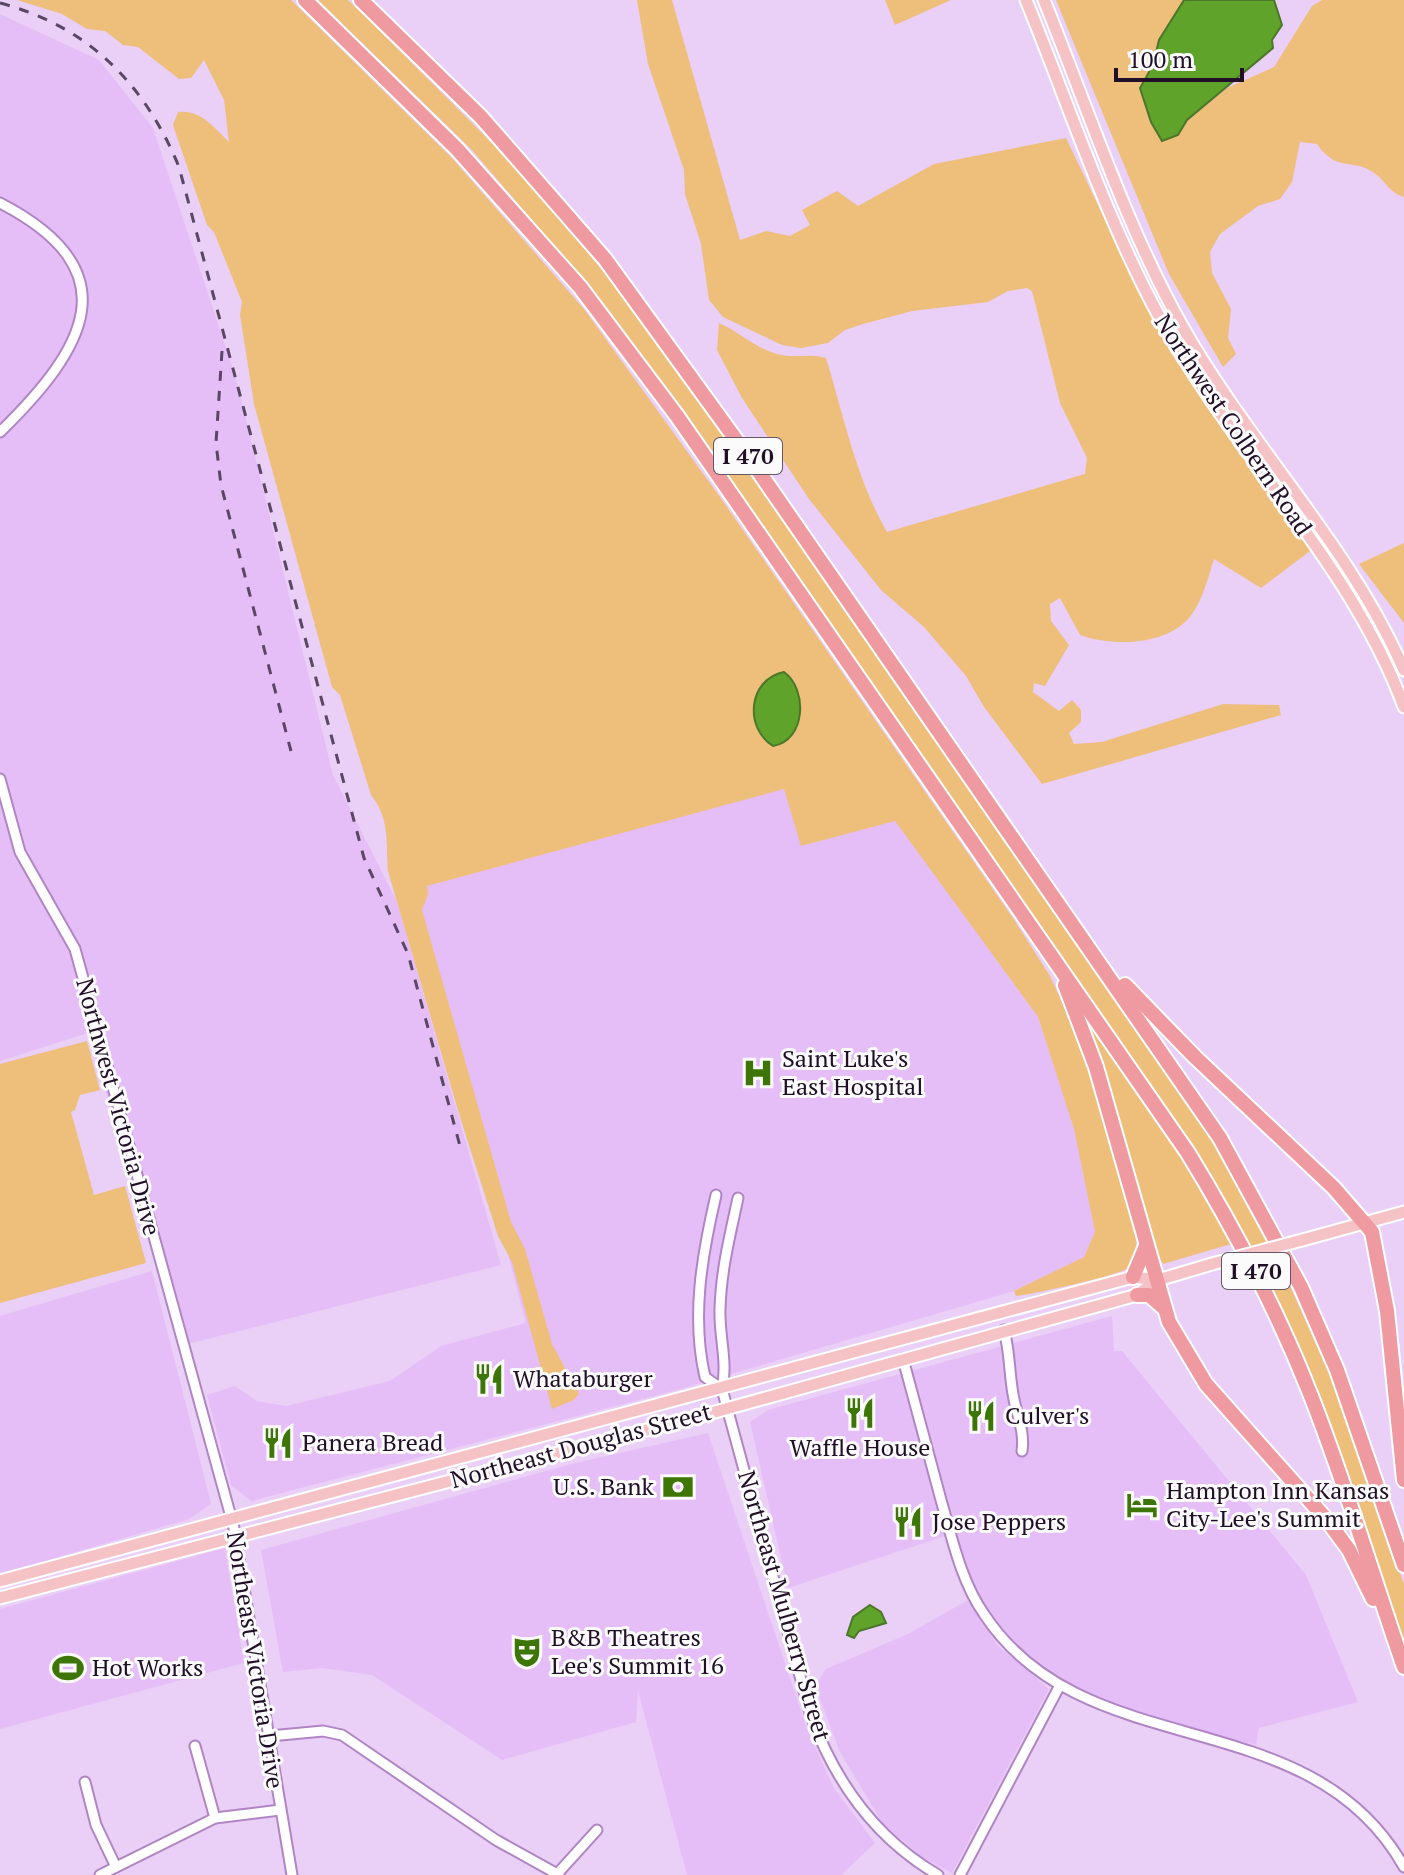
<svg xmlns="http://www.w3.org/2000/svg" width="1404" height="1875" font-family="'PT Serif',serif">
	<style>
		.built { fill: #e5bef8 }
		.green { fill: #eebe7b }
		.water { fill: #5fa32b; stroke: #4c772a; stroke-width: 2 }
		.lines { fill: none; stroke-linecap: round; stroke-linejoin: round }
		.minor-casing { stroke: #b085c4; stroke-width: 13 }
		.major-casing { stroke: #fff; stroke-width: 15 }
		.highway-casing { stroke: #fff; stroke-width: 18 }
		.minor { stroke: #fff; stroke-width: 9 }
		.major { stroke: #f5c2c6; stroke-width: 11 }
		.highway { stroke: #ee9aa0; stroke-width: 14 }
		.rail { stroke: #5a4763; stroke-width: 3; stroke-dasharray: 10 10; stroke-linecap: butt }
		.major-bridge-casing { stroke: #fff; stroke-width: 15; stroke-linecap: butt }
		.major-bridge { stroke: #f5c2c6; stroke-width: 11 }
		.labels { text-anchor: middle; stroke-width: 6; stroke-linejoin: round; paint-order: stroke }
		.shield { fill: #fbfbfb; stroke: #625667; stroke-width: 2 }
		.shield-label { font-size: 22px; font-weight: bold; fill: #200f27 }
		.street-label { font-size: 24px; fill: #200f27; stroke: #fbfbfb }
		.poi-label { font-size: 24px; fill: #200f27; stroke: #fbfbfb; text-anchor: start }
	</style>
	<rect width="100%" height="100%" fill="#eacff7"/>
	<!-- built -->
	<g class="built">
		<polygon points="0,14 99,60 153,128 235,375 333,775 397,902 501,1265 183,1345 88,1033 0,1061"/>
		<polygon points="785,788 802,846 895,820 1038,1017 1074,1129 1095,1232 1084,1257 1014,1291 677,1390 251,1501 231,1485 207,1395 235,1386 257,1401 286,1406 390,1381 441,1346 526,1323 412,890"/>
		<polygon points="152,1271 211,1504 189,1519 0,1574 0,1316"/>
		<polygon points="1112,1316 1114,1351 1122,1351 1306,1575 1358,1702 1259,1728 1256,1745 1126,1713 1059,1687 999,1634 970,1598 951,1534 788,1588 750,1422 768,1410"/>
		<polygon points="708,1433 807,1729 834,1788 875,1843 841,1875 687,1875 638,1691 636,1722 502,1760 372,1675 322,1668 283,1672 261,1550 571,1464"/>
		<polygon points="225,1548 244,1663 0,1729 0,1609"/>
		<polygon points="968,1600 998,1646 1049,1689 952,1873 922,1857 883,1824 840,1752 815,1686 826,1669 908,1634"/>
	</g>
	<!-- green -->
	<g class="green">
		<path d="M17,0H291L452,158L584,309L720,497L1013,918L1050,976L1081,1043L1136,1238C1137,1250 1137,1260 1128,1268C1118,1276 1033,1294 1016,1296L1014,1291L1084,1257L1095,1232L1074,1129L1038,1017L895,821L801,846L784,789L427,886L428,894L422,910L511,1222L525,1249L552,1344L579,1394L574,1400L552,1409L512,1262L498,1236L459,1114L388,871C386,843 390,819 371,795L340,695L332,687L254,404L240,315L242,302L214,232L207,225L173,125L178,112C202,110 213,127 229,142L224,100L204,60L191,78L179,79L138,47L123,45L105,31L87,29L62,14Z"/>
		<polygon points="318,0 348,0 361,12 512,163 619,290 704,406 1216,1145 1267,1235 1334,1384 1404,1584 1404,1651 1312,1385 1187,1140 1157,1093 608,309 472,150"/>
		<path d="M637,0H672L740,240L766,231L790,236L810,225L802,210L837,191L858,206L934,164L1066,138L1139,291L1172,348L1310,551L1261,588L1214,559C1208,578 1201,607 1186,621C1161,646 1111,646 1080,635L1060,598L1050,604L1051,621L1069,645L1045,686L1034,683L1033,692L1059,711L1072,700L1081,710V722L1069,733L1074,744L1102,742L1223,704L1279,705L1281,715L1042,784L984,707L966,676L924,627L881,590L809,499L742,398L717,350L719,323C740,332 757,350 781,355C797,358 810,353 826,358C844,417 856,478 887,532L1085,474L1087,458L1060,403L1032,291L1027,288L1008,291L988,302L912,311L863,324L845,330L828,343L801,348L782,345L723,317L709,300L701,244L685,194L684,170L648,64Z"/>
		<polygon points="885,0 951,0 895,25"/>
		<path d="M1056,0H1184L1159,40L1153,65L1140,88L1148,111L1178,135L1187,120L1227,88L1274,67L1312,6L1322,0H1404V197C1388,192 1386,181 1374,173C1351,157 1337,173 1317,144L1300,142L1292,182L1280,199L1258,206L1220,234L1210,252L1212,273L1231,309L1228,338L1236,354L1223,367L1169,274Z"/>
		<polygon points="1404,543 1404,623 1359,564"/>
		<polygon points="1085,1015 1170,1139 1231,1244 1163,1264 1159,1258 1107,1076"/>
		<polygon points="87,1041 100,1090 80,1095 75,1110 71,1112 94,1195 125,1186 146,1263 0,1303 0,1064"/>
	</g>
	<!-- water -->
	<g class="water">
		<polygon points="1184,0 1274,0 1282,25 1272,40 1273,48 1187,120 1178,135 1162,141 1151,122 1140,88 1153,65 1159,40"/>
		<path d="M784,672C808,689 806,741 773,746C744,728 748,679 784,672Z"/>
		<polygon points="870,1605 881,1612 886,1623 859,1631 854,1638 847,1635 853,1617"/>
	</g>
	<g class="lines">
		<defs>
			<g id="minor">
				<path d="M0,203C132,271 85,349 0,432"/>
				<polyline points="0,779 20,852 75,949 234,1528 292,1875"/>
				<path d="M716,1195C702,1255 691,1317 705,1377L722,1389"/>
				<path d="M738,1198C730,1235 721,1271 720,1309C719,1337 728,1362 722,1389L810,1713C834,1780 875,1838 938,1875"/>
				<path d="M1004,1330C1010,1352 1009,1372 1013,1394C1016,1414 1025,1430 1022,1451"/>
				<path d="M903,1359C916,1406 928,1453 941,1500C952,1538 961,1581 984,1614C1085,1768 1309,1698 1404,1867"/>
				<polyline points="270,1736 323,1731 342,1735 496,1840 559,1875"/>
				<polyline points="195,1746 215,1818"/>
				<polyline points="85,1782 96,1825 116,1867"/>
				<polyline points="558,1873 597,1830"/>
				<polyline points="100,1875 215,1818 280,1810"/>
				<polyline points="960,1875 1059,1687"/>
			</g>
			<g id="major">
				<path d="M1026,0C1069,105 1106,220 1160,318C1233,452 1351,563 1404,707"/>
				<path d="M1044,0C1087,106 1125,224 1181,324C1248,444 1349,544 1404,670"/>
				<polyline points="1306,1239 1404,1212"/>
				<polyline points="0,1581 1133,1277 1158,1280"/>
				<polyline points="0,1598 704,1415 1137,1295 1158,1280 1212,1264"/>
			</g>
			<g id="highway">
				<path d="M305,0L457,149L580,287L677,416L1188,1153C1235,1230 1276,1308 1309,1391C1345,1481 1372,1575 1404,1667"/>
				<polyline points="361,0 481,117 605,259 750,459 1220,1138 1301,1287 1337,1370 1404,1565"/>
				<polyline points="1065,985 1096,1067 1169,1322 1206,1384 1327,1520 1349,1550 1373,1599"/>
				<polyline points="1125,985 1195,1057 1334,1188 1372,1232 1387,1311 1404,1480"/>
				<polyline points="1133,1277 1146,1246"/>
				<polyline points="1137,1295 1149,1295 1164,1308"/>
			</g>
		</defs>
		<!-- minor casing -->
		<use href="#minor" class="minor-casing"/>
		<!-- major casing -->
		<use href="#major" class="major-casing"/>
		<!-- highway casing -->
		<use href="#highway" class="highway-casing"/>
		<!-- minor -->
		<use href="#minor" class="minor"/>
		<!-- major -->
		<use href="#major" class="major"/>
		<!-- highway -->
		<use href="#highway" class="highway"/>
		<!-- rail -->
		<g class="rail">
			<path d="M0,3C88,26 145,84 179,167L364,858L408,954L460,1146"/>
			<polyline points="222,351 216,443 221,485 291,751"/>
		</g>
		<defs>
			<polyline id="major-bridge" points="1212,1264 1306,1239"/>
		</defs>
		<!-- major-bridge casing -->
		<use href="#major-bridge" class="major-bridge-casing"/>
		<!-- major-bridge -->
		<use href="#major-bridge" class="major-bridge"/>
	</g>
	<!-- icons -->
	<defs>
		<symbol id="hospital-bare" viewBox="-9 -9 18 18"><path d="M-5-5h3v3.5h4V-5h3V5h-3V1.5h-4V5h-3Z" fill="#3d7506" stroke="#fbfbfb" stroke-width="2.5" paint-order="stroke"/></symbol>
		<symbol id="restaurant-bare" viewBox="-9 -9 18 18"><path d="M-5-6h1v4h1v-4h1v4h1v-4h1v5L-1.5 .5V6h-2V.5L-5-1ZM5-6V6H3V1.5H1.5Q1.5-4 5-6Z" fill="#3d7506" stroke="#fbfbfb" stroke-width="2.5" paint-order="stroke"/></symbol>
		<symbol id="bank-bare" viewBox="-9 -9 18 18"><path d="M-6-4H6V4H-6ZM0-2.3a2.3 2.3 0 1 0 0 4.6a2.3 2.3 0 1 0 0-4.6Z" fill="#3d7506" stroke="#fbfbfb" stroke-width="2.5" paint-order="stroke"/></symbol>
		<symbol id="hotel-bare" viewBox="-9 -9 18 18"><path d="M-6-4.5h1.5V1H6V5H4.5V3h-9V5H-6ZM-4 0a1.8 1.8 0 1 1 3.6 0ZM.5 0V-2.5h3Q6-2.5 6 0Z" fill="#3d7506" stroke="#fbfbfb" stroke-width="2.5" paint-order="stroke"/></symbol>
		<symbol id="theatre-bare" viewBox="-9 -9 18 18"><path d="M-5-5.5Q0-4 5-5.5V0Q5 5 0 6Q-5 5-5 0ZM-3.3-2.5H-1v1.5H-3.3ZM1-2.5H3.3v1.5H1ZM-2.8 1Q0 5.5 2.8 1Z" fill="#3d7506" stroke="#fbfbfb" stroke-width="2.5" paint-order="stroke"/></symbol>
		<symbol id="stadium-bare" viewBox="-9 -9 18 18"><path d="M0-5a6.5 5 0 1 0 0 10a6.5 5 0 1 0 0-10ZM-3.5-1.8h7v3.6h-7Z" fill="#3d7506" stroke="#fbfbfb" stroke-width="2.5" paint-order="stroke"/></symbol>
	</defs>
	<g fill-rule="evenodd">
		<use href="#hospital-bare" x="736" y="1051" width="44" height="44"/>
		<use href="#restaurant-bare" x="467" y="1357" width="44" height="44"/>
		<use href="#restaurant-bare" x="838" y="1391" width="44" height="44"/>
		<use href="#restaurant-bare" x="959" y="1394" width="44" height="44"/>
		<use href="#restaurant-bare" x="256" y="1421" width="44" height="44"/>
		<use href="#bank-bare" x="656" y="1465" width="44" height="44"/>
		<use href="#hotel-bare" x="1120" y="1483" width="44" height="44"/>
		<use href="#restaurant-bare" x="886" y="1500" width="44" height="44"/>
		<use href="#theatre-bare" x="505" y="1630" width="44" height="44"/>
		<use href="#stadium-bare" x="46" y="1646" width="44" height="44"/>
	</g>
	<g class="labels">
		<!-- shield labels -->
		<g class="shield">
			<rect x="714" y="438" width="68" height="36" rx="6"/>
			<rect x="1222" y="1253" width="68" height="36" rx="6"/>
		</g>
		<g class="shield-label">
			<text x="748" y="464">I 470</text>
			<text x="1256" y="1279">I 470</text>
		</g>
		<!-- street labels -->
		<g class="street-label">
			<text transform="translate(1233 425) rotate(56)" y="8">Northwest Colbern Road</text>
			<text transform="translate(118 1107) rotate(75)" y="8">Northwest Victoria Drive</text>
			<text transform="translate(581 1446) rotate(-15)" y="8">Northeast Douglas Street</text>
			<text transform="translate(784 1606) rotate(74)" y="8">Northeast Mulberry Street</text>
			<text transform="translate(255 1660) rotate(81)" y="8">Northeast Victoria Drive</text>
		</g>
		<!-- poi labels -->
		<g class="poi-label">
			<text x="782" y="1067">Saint Luke's<tspan x="782" dy="28">East Hospital</tspan></text>
			<text x="513" y="1387">Whataburger</text>
			<text x="1005" y="1424">Culver's</text>
			<text x="302" y="1451">Panera Bread</text>
			<text x="860" y="1456" text-anchor="middle">Waffle House</text>
			<text x="654" y="1495" text-anchor="end">U.S. Bank</text>
			<text x="1166" y="1499">Hampton Inn Kansas<tspan x="1166" dy="28">City-Lee's Summit</tspan></text>
			<text x="932" y="1530">Jose Peppers</text>
			<text x="551" y="1646">B&amp;B Theatres<tspan x="551" dy="28">Lee's Summit 16</tspan></text>
			<text x="92" y="1676">Hot Works</text>
		</g>
	</g>
	<!-- scale -->
	<path d="M1116 68v12h126v-12" fill="none" stroke="#200f27" stroke-width="4"/>
	<text x="1128" y="68" font-size="24" fill="#200f27" stroke="#fbfbfb" stroke-width="6" paint-order="stroke">100 m</text>
</svg>
